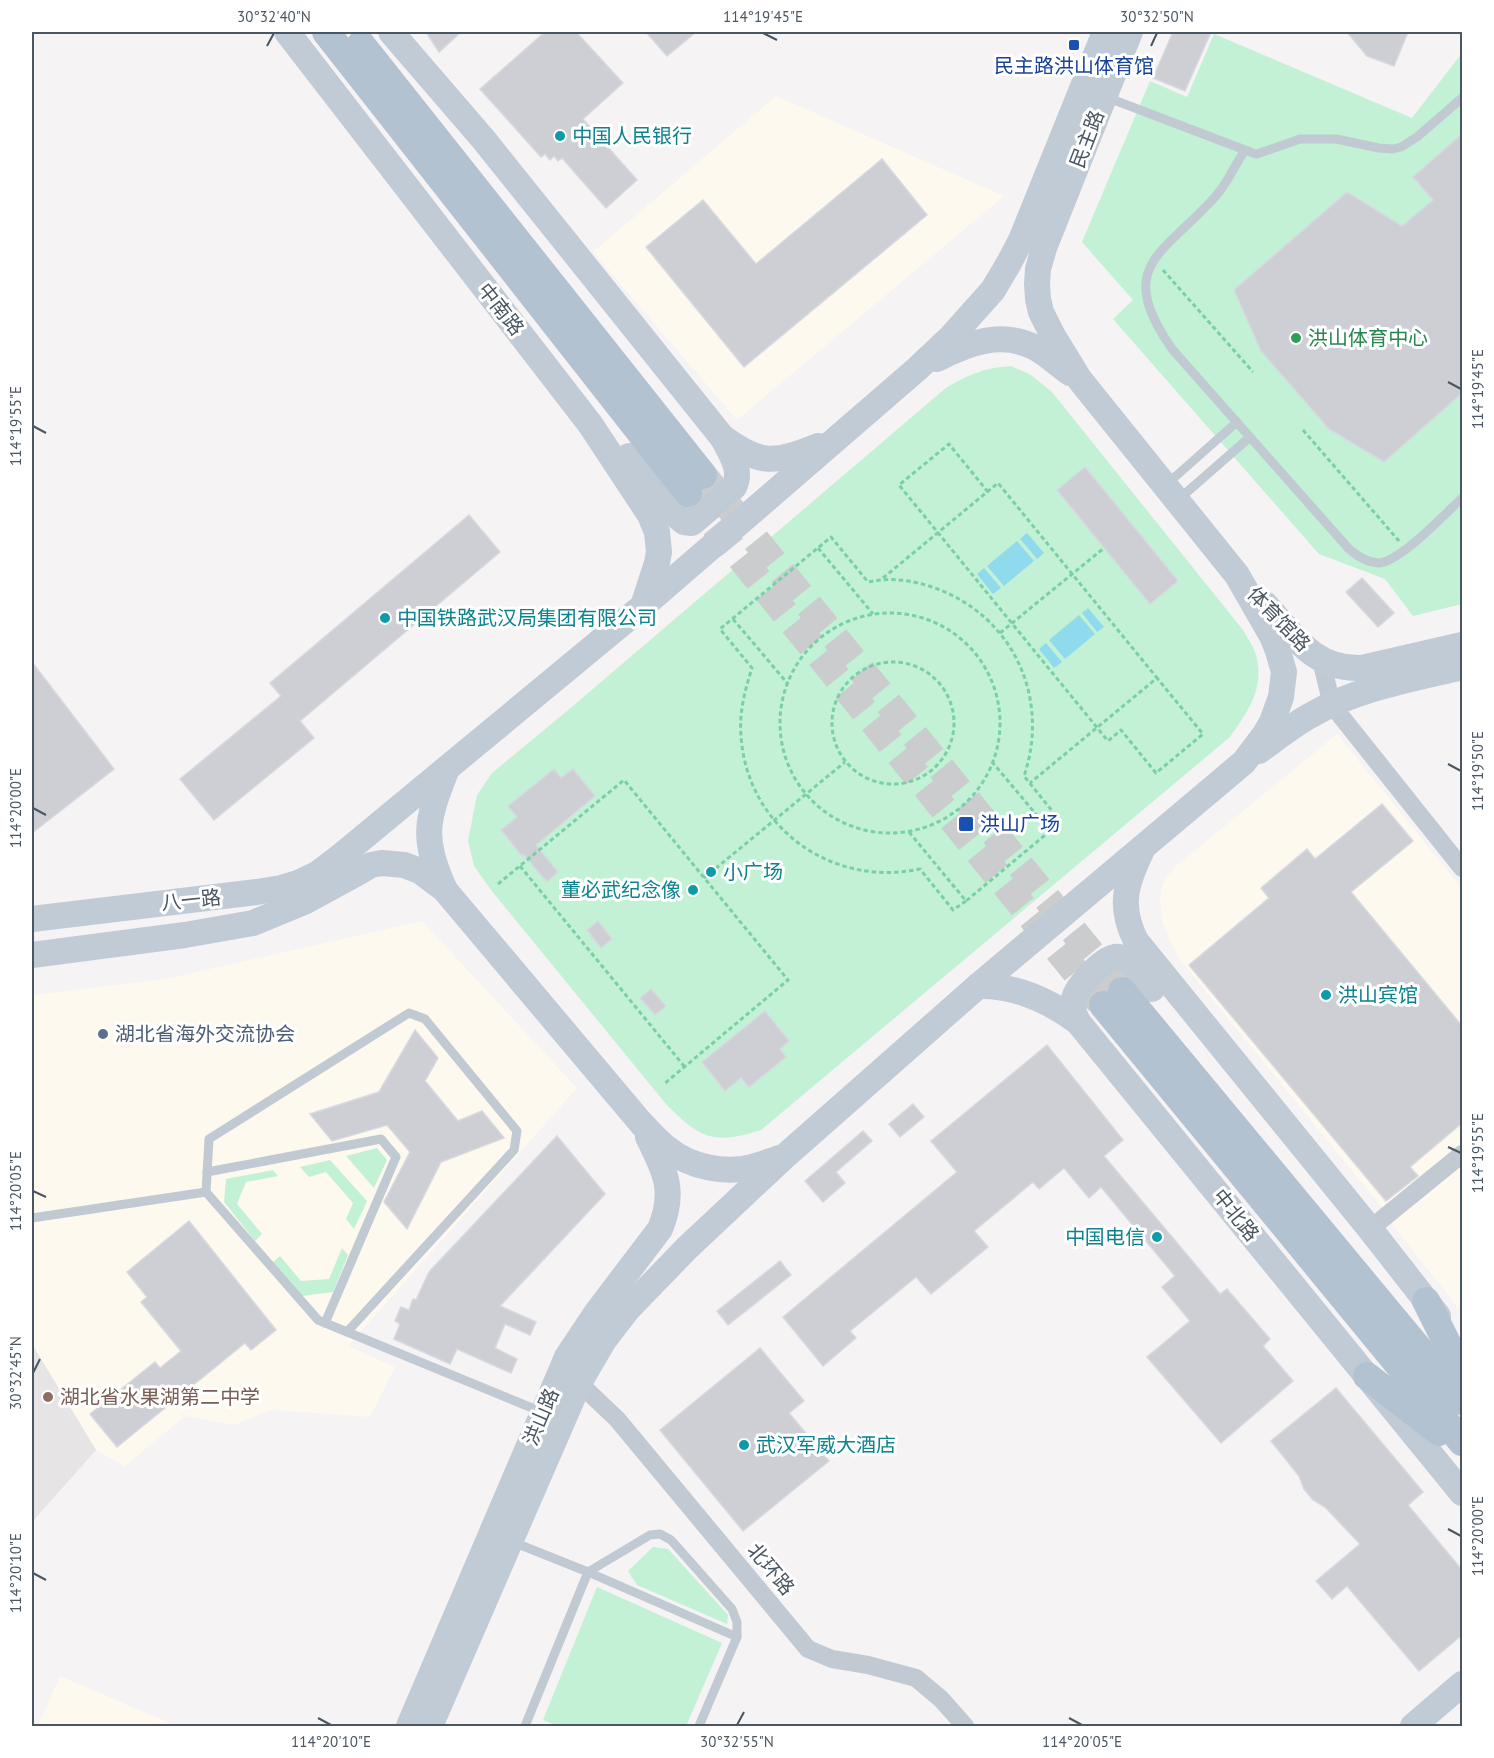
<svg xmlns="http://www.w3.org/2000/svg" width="1494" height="1758" font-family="'PT Sans','Noto Sans SC',sans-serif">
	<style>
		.commercial { fill: #fdf9ef }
		.education { fill: #e6e4e5 }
		.green { fill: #c3f1d5 }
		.water { fill: #90daee }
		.building { fill: #cdcfd5; stroke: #d7d9de; stroke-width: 1.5 }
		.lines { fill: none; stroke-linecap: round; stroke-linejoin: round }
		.primary-tunnel { stroke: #caccce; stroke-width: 28; stroke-dasharray: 28 14; stroke-linecap: butt }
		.path { stroke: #7ad0a6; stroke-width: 3; stroke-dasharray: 4.5 3; stroke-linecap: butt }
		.lane { stroke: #c1cad2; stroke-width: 9 }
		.street { stroke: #c1cad2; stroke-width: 18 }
		.secondary { stroke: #c1cbd6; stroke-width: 26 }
		.primary { stroke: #b3c2d1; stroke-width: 28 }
		.ticks { fill: none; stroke: #4a5661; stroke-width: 2 }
		.transit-dot { fill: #1a4fb4; stroke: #fff; stroke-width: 2 }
		.culture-dot { fill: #0f9aa8; stroke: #fff; stroke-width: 2 }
		.leisure-dot { fill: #2e9e5b; stroke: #fff; stroke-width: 2 }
		.service-dot { fill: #5c6f8a; stroke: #fff; stroke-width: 2 }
		.education-dot { fill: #8d6e63; stroke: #fff; stroke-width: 2 }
		.labels { text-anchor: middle; stroke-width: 6; stroke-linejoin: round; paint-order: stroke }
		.transit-label { font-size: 20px; fill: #164399; stroke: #fff }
		.culture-label { font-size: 20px; fill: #0d838f; stroke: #fff; text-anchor: start }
		.street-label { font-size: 20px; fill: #4a5661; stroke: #fff }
		.leisure-label { font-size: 20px; fill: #27864d; stroke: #fff; text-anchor: start }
		.service-label { font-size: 20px; fill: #4e5e75; stroke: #fff; text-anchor: start }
		.education-label { font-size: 20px; fill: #785e54; stroke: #fff; text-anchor: start }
		.neatline { fill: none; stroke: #4a5661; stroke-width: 2 }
		.ticks-label { font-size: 15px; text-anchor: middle; fill: #4a5661 }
	</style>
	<rect width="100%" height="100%" fill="#f5f3f3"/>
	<!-- commercial -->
	<g class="commercial">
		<polygon points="776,96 1004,196 737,420 593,252"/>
		<polygon points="1337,734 1462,889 1462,1146 1384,1210 1178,957 1163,924 1160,902 1161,889 1166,877 1176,866"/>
		<polygon points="422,921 577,1088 348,1346 395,1367 370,1417 271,1410 234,1425 185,1416 125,1466 96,1450 32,1344 32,995 165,979"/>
		<polygon points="1462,1165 1462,1313 1391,1223"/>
		<polygon points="60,1676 177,1726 38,1726"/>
	</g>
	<!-- education -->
	<polygon class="education" points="32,1344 96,1450 32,1522"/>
	<!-- green -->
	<g class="green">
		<polygon points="1214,34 1412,118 1462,53 1462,604 1413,616 1385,579 1319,554 1113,319 1133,300 1082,242 1150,81 1187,97"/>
		<path d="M1011,366L1031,375L1052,392L1243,630C1247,638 1254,647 1256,655C1265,689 1248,711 1230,737L761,1130C714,1145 700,1139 666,1104L491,890L474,866L468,841L477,795L492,773L567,711L947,387C971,374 983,368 1011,366Z"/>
		<polygon points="377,1148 387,1160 374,1188 346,1156"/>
		<polygon points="330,1160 367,1201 354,1229 346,1219 353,1203 326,1172 309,1177 300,1167"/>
		<polygon points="273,1170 278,1176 246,1182 237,1204 262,1234 255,1241 224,1202 226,1179"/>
		<polygon points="342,1248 348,1255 333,1292 302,1296 273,1262 280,1256 301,1281 329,1279"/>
		<polygon points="653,1547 668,1549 728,1615 727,1624 637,1585 628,1571"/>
		<polygon points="597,1587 722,1643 686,1726 559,1726 543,1720"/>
	</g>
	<!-- water -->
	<g class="water">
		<polygon points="1027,533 1044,553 1037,559 1020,539"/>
		<polygon points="1017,541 1034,561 1004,586 987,566"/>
		<polygon points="984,568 1001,588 993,594 977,574"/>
		<polygon points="1088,608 1104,627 1097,632 1082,613"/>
		<polygon points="1079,615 1095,634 1065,659 1049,640"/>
		<polygon points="1046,643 1062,662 1054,668 1039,649"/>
	</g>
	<!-- building -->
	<g class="building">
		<polygon points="426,32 461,32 439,52"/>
		<polygon points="545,32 576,32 623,83 583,119 637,180 606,208 562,158 558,161 554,156 550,160 545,154 541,157 480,89"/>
		<polygon points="646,32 696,32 667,56"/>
		<polygon points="1173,32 1211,32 1185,91 1153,78"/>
		<polygon points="1347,32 1408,32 1394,66 1367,56"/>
		<polygon points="1462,134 1462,393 1384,462 1329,429 1261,351 1234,290 1347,192 1402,226 1433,200 1413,177"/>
		<polygon points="882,159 927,215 744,367 646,247 703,200 756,264"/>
		<polygon points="1085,467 1178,581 1150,604 1057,490"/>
		<polygon points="469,515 500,552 300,721 314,738 214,820 180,779 281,696 270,683"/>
		<polygon points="1362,578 1394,613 1378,627 1346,592"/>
		<polygon points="32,662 114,769 32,833"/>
		<polygon points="554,769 561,778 573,769 595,796 536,845 558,872 547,882 524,855 522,856 501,830 517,817 508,806"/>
		<polygon points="1382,804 1413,841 1351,892 1462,1026 1462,1123 1410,1167 1418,1176 1386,1201 1189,965 1269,898 1261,888 1307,849 1315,859"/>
		<polygon points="598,921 612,939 601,948 587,930"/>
		<polygon points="651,989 666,1006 655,1015 640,998"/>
		<polygon points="765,1011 789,1041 780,1049 786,1057 749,1087 741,1078 725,1091 702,1062"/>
		<polygon points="415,1030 438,1058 425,1081 458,1121 482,1111 504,1138 441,1162 407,1229 384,1202 410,1152 387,1125 332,1141 310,1114 379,1092"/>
		<polygon points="1047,1045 1123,1140 1104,1156 1220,1294 1227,1289 1270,1339 1263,1346 1293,1381 1221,1443 1147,1357 1190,1321 1162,1287 1175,1276 1101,1187 1089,1198 1064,1168 1039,1189 1033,1182 974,1231 988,1247 931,1294 916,1277 850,1331 856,1338 823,1366 783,1317 957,1172 931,1141"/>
		<polygon points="913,1104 924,1117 900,1137 889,1124"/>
		<polygon points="863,1131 872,1141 836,1172 845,1183 823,1202 805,1181"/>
		<polygon points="557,1136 605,1194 500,1306 536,1322 530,1335 505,1324 495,1348 517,1359 511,1373 457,1349 450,1364 394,1339 400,1324 395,1321 401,1307 409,1310 413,1299 416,1300 429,1272"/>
		<polygon points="189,1221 276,1330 251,1350 245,1343 117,1447 90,1414 155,1362 160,1368 181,1351 141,1302 147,1297 127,1272"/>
		<polygon points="780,1261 791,1275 728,1325 717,1311"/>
		<polygon points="760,1348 804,1401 789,1413 829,1461 743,1531 660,1430"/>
		<polygon points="1336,1388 1423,1492 1408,1505 1462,1570 1462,1635 1419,1671 1347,1586 1332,1599 1316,1581 1360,1544 1325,1507 1313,1500 1304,1489 1299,1476 1271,1441"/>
	</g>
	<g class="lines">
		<!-- primary-tunnel -->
		<g class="primary-tunnel">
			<polyline points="703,475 1122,991"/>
			<polyline points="688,493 1100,1002"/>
		</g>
		<!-- path -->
		<g class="path">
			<polyline points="1163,270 1253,372"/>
			<polyline points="1303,430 1399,541"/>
			<polyline points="988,492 949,444 899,485 1108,741 1121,730 1156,773 1203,734 1157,678"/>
			<polyline points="818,548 873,614"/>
			<polyline points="883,578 998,483 1157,678 1030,783"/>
			<circle cx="890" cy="723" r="110"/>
			<polyline points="733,619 788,684"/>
			<polyline points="1000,633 1104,548"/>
			<circle cx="893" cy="723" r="61"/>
			<polyline points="909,832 966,901 1050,831 993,763"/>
			<polyline points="520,866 684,1066"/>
			<polyline points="704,878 845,762"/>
			<polyline points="498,884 624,780 788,980 664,1084"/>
			<path d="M966,901L953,910L920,869C831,888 747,827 741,736C739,712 745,690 752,668L720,629L831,537L868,582C889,577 911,580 932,587C1012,614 1051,697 1024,776L1061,822L1050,831"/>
		</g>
		<!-- lane -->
		<g class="lane">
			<polyline points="1106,97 1253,153 1257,154 1300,139 1336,139 1379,148 1393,149 1401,147 1417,137 1462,98"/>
			<path d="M1245,150C1235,165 1227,184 1215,197C1163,255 1114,265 1172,349L1349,549C1357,556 1366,562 1378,563C1399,563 1445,514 1462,498"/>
			<polyline points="1167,484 1237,422"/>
			<polyline points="1179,499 1250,437"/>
			<polyline points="207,1172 381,1139 396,1157 325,1323"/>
			<polyline points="206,1192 209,1139 409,1013 425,1019 517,1131 514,1150 347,1332"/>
			<polyline points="32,1218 206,1192 318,1320 542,1412"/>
			<polyline points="513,1542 588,1572 737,1637"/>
			<polyline points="525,1726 588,1572 650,1535 660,1534 671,1540 732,1609 737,1622 737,1637 699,1726"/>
		</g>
		<!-- street -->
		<g class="street">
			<polyline points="1321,660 1332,705 1462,868"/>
			<polyline points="1370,1229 1462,1154"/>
			<polyline points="579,1383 617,1419 808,1649 832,1659 868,1665 916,1678 941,1699 965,1726"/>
		</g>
		<!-- secondary -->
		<g class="secondary">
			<polyline points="287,32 590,424 650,515 657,532 659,552 657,563 643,606"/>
			<path d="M391,32L484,140L722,437C761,466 775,463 818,446"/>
			<path d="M937,359C968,343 1002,330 1036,348C1048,355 1059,365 1070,373"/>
			<path d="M629,456L678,517L684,522L692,523L734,487C743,470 730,453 723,438"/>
			<path d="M1265,604C1294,636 1314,670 1362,668L1462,645"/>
			<path d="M1259,751C1277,738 1294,724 1313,714C1358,688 1412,679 1462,667"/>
			<path d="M1141,852C1125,885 1119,907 1136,941L1370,1229L1438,1316"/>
			<path d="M444,888C422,837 426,822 446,771"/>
			<polyline points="32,919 257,892 281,888 298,883 317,874 342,855 643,606 917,369 951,337 993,290 1009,263 1021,240 1105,32"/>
			<path d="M32,955L185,935L253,923L304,902L359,872L371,865L382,863L404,865L420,871L444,889L641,1123C650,1132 658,1142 668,1149C690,1167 725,1174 752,1167C761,1165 770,1161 779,1158"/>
			<path d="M978,986C1015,985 1048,1000 1078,1022L1462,1493"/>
			<path d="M1078,1022C1074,1015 1072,1007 1074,999C1076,987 1106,954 1119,957C1134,959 1143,978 1152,989"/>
			<path d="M409,1726L567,1357L597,1312L660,1229C676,1191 665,1171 648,1137"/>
			<polyline points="430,1726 579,1383 604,1340 627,1310 687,1248 784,1157 978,986 1244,762 1265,734 1272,722 1281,697 1284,672 1278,651 1272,636 1237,575 1080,380 1053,336 1041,312 1038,299 1037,284 1038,269 1044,248 1130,32"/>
			<polyline points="1413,1726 1462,1684"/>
		</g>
		<!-- primary -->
		<g class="primary">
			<polyline points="326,32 688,493"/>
			<polyline points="361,44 703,475"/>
			<polyline points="1122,991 1462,1401"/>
			<polyline points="1103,1005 1462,1442"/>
			<polyline points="1426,1301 1462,1373"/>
			<polyline points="1367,1376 1439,1432"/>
		</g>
	</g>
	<!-- ticks -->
	<path class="ticks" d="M763,33L777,40M267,46L274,33M1151,46L1157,33M1448,382L1461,389M33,426L46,433M1448,764L1461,771M33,808L46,815M1448,1147L1461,1153M33,1191L46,1197M33,1373L40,1359M1448,1529L1461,1536M33,1573L46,1580M318,1718L331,1725M1069,1718L1082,1725M737,1725L744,1712"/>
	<!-- markers -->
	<g class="transit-dot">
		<rect x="1068" y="39" width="12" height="12" rx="3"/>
		<rect x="958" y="816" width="16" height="16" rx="3"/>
	</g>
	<g class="culture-dot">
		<circle cx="560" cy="136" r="6"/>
		<circle cx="385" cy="618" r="6"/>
		<circle cx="711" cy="872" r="6"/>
		<circle cx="693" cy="890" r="6"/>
		<circle cx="1326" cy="995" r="6"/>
		<circle cx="1157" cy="1237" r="6"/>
		<circle cx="744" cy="1445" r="6"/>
	</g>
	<circle class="leisure-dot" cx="1296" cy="338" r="6"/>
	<circle class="service-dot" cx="103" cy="1034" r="6"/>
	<circle class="education-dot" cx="48" cy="1397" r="6"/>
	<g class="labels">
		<!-- transit labels -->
		<g class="transit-label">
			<text x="1074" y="73">民主路洪山体育馆</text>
			<text x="980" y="831" text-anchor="start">洪山广场</text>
		</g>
		<!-- culture labels -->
		<g class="culture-label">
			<text x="572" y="143">中国人民银行</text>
			<text x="397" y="625">中国铁路武汉局集团有限公司</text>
			<text x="723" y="879">小广场</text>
			<text x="681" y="897" text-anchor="end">董必武纪念像</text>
			<text x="1338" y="1002">洪山宾馆</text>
			<text x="1145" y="1244" text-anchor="end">中国电信</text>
			<text x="756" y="1452">武汉军威大酒店</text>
		</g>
		<!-- street labels -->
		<g class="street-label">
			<text transform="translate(1087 139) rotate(-69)" y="7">民主路</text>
			<text transform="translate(501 309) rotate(52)" y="7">中南路</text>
			<text transform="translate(1279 619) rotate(46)" y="7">体育馆路</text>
			<text transform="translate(191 900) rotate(-6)" y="7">八一路</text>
			<text transform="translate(1236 1215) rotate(51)" y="7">中北路</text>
			<text transform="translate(541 1417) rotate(-67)" y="7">洪山路</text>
			<text transform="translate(771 1569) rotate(50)" y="7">北环路</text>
		</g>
		<!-- leisure labels -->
		<g class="leisure-label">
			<text x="1308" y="345">洪山体育中心</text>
		</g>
		<!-- service labels -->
		<g class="service-label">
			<text x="115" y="1041">湖北省海外交流协会</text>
		</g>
		<!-- education labels -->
		<g class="education-label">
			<text x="60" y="1404">湖北省水果湖第二中学</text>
		</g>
	</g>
	<!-- border -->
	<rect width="1494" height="1758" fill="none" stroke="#ffffff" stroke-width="66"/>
	<rect x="33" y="33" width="1428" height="1692" class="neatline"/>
	<g class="ticks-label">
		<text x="274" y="22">30°32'40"N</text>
		<text x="763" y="22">114°19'45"E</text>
		<text x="1157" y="22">30°32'50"N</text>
		<text transform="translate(1478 389) rotate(-90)" y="5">114°19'45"E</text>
		<text transform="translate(16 426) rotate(-90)" y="5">114°19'55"E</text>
		<text transform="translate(1478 771) rotate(-90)" y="5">114°19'50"E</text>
		<text transform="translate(16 808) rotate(-90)" y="5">114°20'00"E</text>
		<text transform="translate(1478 1153) rotate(-90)" y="5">114°19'55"E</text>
		<text transform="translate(16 1191) rotate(-90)" y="5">114°20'05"E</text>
		<text transform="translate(16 1373) rotate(-90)" y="5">30°32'45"N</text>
		<text transform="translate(1478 1536) rotate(-90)" y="5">114°20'00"E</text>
		<text transform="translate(16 1573) rotate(-90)" y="5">114°20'10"E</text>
		<text x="331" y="1747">114°20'10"E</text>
		<text x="737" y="1747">30°32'55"N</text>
		<text x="1082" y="1747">114°20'05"E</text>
	</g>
</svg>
